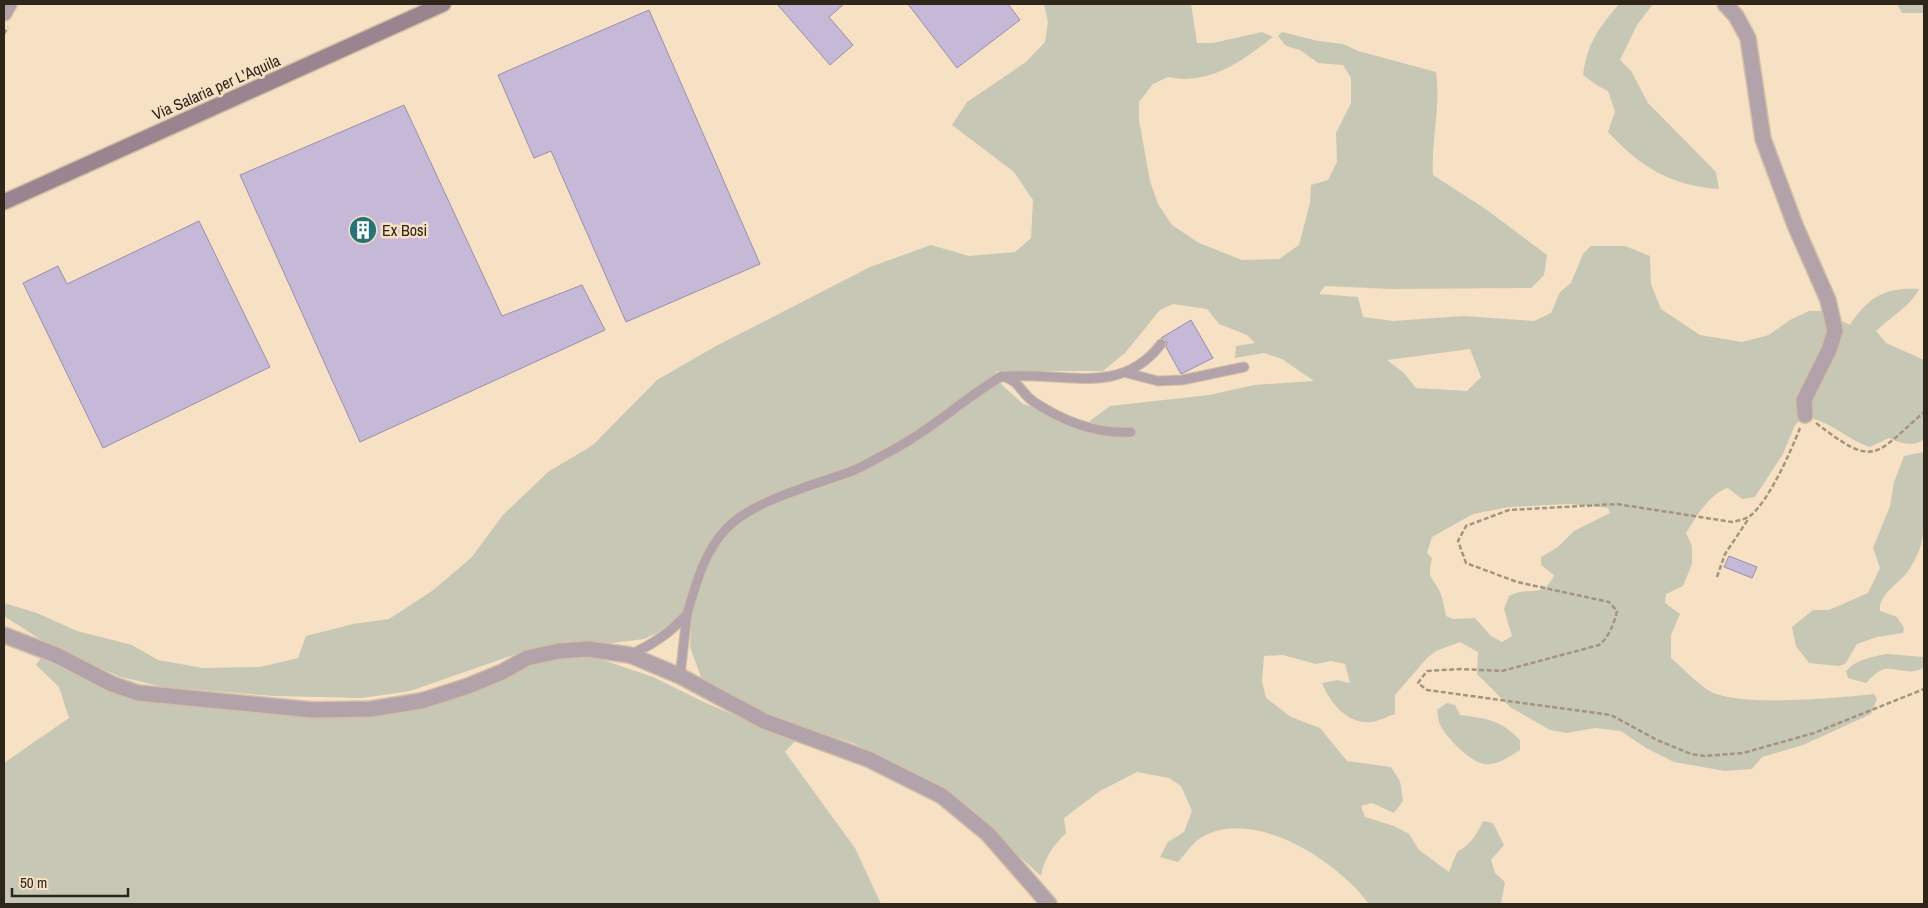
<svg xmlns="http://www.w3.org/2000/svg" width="1928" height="908" font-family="'Archivo Narrow',sans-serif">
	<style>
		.green { fill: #c6c7b4; fill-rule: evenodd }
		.building { fill: #c6b9d8; stroke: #9b8eab }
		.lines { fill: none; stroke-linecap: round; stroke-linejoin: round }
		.service-casing { stroke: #d3bfa6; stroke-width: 11 }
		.minor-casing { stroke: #d3bfa6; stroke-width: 18 }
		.secondary-casing { stroke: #d3bfa6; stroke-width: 18 }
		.path { stroke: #a4947e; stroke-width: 2.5; stroke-dasharray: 5 2.5; stroke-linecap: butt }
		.service { stroke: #b2a3ab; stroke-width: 9 }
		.minor { stroke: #b2a3ab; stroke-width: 15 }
		.secondary { stroke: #9a848f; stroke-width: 15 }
		.labels { text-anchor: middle; stroke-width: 5; stroke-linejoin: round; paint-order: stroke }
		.street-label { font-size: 16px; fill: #2e251b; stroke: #f7e1c4 }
		.poi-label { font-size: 16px; fill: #2e251b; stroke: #f7e1c4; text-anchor: start }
	</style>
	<rect width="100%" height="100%" fill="#f7e1c4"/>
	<!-- green -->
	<g class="green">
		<path d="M1044,4H1191L1197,43H1213L1262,32L1273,37C1243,61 1208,86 1168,77L1153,84L1139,102V120L1150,181L1158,204L1172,225L1199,243L1242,260L1279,259L1299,245L1310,203L1311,185L1328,180L1337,162L1336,133L1351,103V78L1343,65L1318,63L1300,50L1286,46L1278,36L1282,32L1318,41L1343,44L1358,51L1436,72C1441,107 1431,140 1433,175L1487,210L1547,255L1544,275L1531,288L1391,289L1325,286L1319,294L1358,297L1363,317L1393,321L1464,316L1534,321L1551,313L1560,292L1571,283L1583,254L1591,246H1625L1650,256L1651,284L1661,309L1700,335L1742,342L1769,335L1790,320L1809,311H1821L1850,325C1868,297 1885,287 1919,289C1910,307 1890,317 1876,331L1886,343L1924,360V439C1915,448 1899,443 1889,438L1870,447C1847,440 1829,419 1803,417L1795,425L1783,454L1755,497L1742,499L1728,488C1710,493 1696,517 1686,533L1692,546V564L1683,586L1666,594L1665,603L1680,614L1671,635V658C1683,668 1702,689 1716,694C1751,706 1835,698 1874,694L1877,699L1871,714L1803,745L1762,757L1752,769L1725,771L1674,762L1646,748L1621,731L1595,728L1567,733L1550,730L1510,707L1477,674L1478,652L1460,642L1436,651L1427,658L1395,695V714C1388,716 1379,721 1372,722C1348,725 1330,703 1322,683L1337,680L1350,683L1345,664L1331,661L1316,664L1283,655L1264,656L1262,681L1266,698L1291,717L1320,728L1347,761L1391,767L1400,781L1403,801L1394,813L1372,803L1361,806L1365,817L1394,826L1409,834L1419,850L1449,872L1457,852C1470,845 1477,835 1483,821L1493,823L1504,845L1491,860L1495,873L1505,882L1501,904H1369C1337,861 1255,807 1202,837C1193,842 1185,854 1178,862L1160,857L1168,842L1184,832L1192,811L1181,786L1169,778L1137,772L1100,791L1064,818L1066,833C1053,846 1044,858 1041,876L947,791L853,743L753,711L701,677L690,647L691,629L686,612L657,633L644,639L612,643L570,641L522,652L410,691L362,698L274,696L163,687L121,677L77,658L46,643L4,616V603L37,613L77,631L132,645L158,660L203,668L260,667L298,658L306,636L353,624L389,619L432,591L471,558L503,515L548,472L593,445L657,380L716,346L870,267L931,245L969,256L1015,252L1031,238L1033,200L1014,172L952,125L967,102L1026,62L1045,42L1048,22ZM1173,304L1207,309L1219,324L1247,335L1255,343L1236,346L1235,358L1264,353L1282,359L1314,381L1254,385L1209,395L1110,406L1091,420L1085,430L1065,424L1041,409L1023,404L1002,385L996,371H1103L1125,353L1160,310ZM1470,349L1481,377L1467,391L1416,388L1404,373L1387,360ZM1570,504L1608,508L1610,513L1574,531L1558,547L1541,557V565L1554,575C1543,600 1531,585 1509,596L1504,609L1512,636L1502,642L1491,636L1475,618L1453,619L1446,616C1444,608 1443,599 1440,592C1431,574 1427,580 1432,558L1427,553L1432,537L1473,514L1509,507Z"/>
		<path d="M1619,4H1653L1637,25L1620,60L1631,71L1648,103L1716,172L1719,189C1670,186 1640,166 1608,132L1615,111L1608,91L1598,86L1583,75C1587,43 1599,28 1619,4Z"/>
		<polygon points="1897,4 1924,4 1924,13 1902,13"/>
		<path d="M1924,452C1924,480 1928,522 1920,548C1917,556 1911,568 1905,575C1896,585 1878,596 1880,611L1897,617L1904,628L1903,633L1877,637L1857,644L1845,664L1839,666L1809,663L1796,646L1792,627L1813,610H1829L1868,593L1880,568L1873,548L1890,506L1894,482L1904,456Z"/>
		<path d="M1887,654L1924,657V667C1910,677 1899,667 1885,669C1878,670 1871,678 1866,683L1848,678L1846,671C1856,659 1872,657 1887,654Z"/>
		<polygon points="594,657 653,677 708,704 795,741 785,752 855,848 881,904 4,904 4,763 69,718 59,687 36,665 41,658 94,683 137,696 392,709 556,658"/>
		<path d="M1447,703L1455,705L1460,715C1488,719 1499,719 1520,740V750C1510,756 1497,766 1484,764C1469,761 1447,738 1440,725C1438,721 1438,715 1437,710Z"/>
	</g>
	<!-- building -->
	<g class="building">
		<polygon points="777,4 844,4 829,17 853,45 830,65"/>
		<polygon points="908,4 1008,4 1020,20 957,68"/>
		<polygon points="649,10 760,264 626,322 551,151 534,158 498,75"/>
		<polygon points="404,105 502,316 582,285 605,330 360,442 240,175"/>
		<polygon points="199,221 270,367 103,448 23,283 58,266 67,284"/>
		<polygon points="1191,320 1213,358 1181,374 1166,347 1167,342 1161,338"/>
		<polygon points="1729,556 1757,567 1752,578 1724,567"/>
	</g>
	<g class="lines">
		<defs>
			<g id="service">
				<polyline points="1127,373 1158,381 1182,380 1244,367"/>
				<path d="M1007,376C1064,372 1121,397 1161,344"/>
				<path d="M687,614C696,584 704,552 726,529C753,500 815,485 852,471C865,466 877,458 889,452C930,431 963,399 1002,376C1022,382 1019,392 1034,402C1064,422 1095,434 1131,432"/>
				<path d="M630,655C653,644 670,633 687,614L680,676"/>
			</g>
			<g id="minor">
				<polyline points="1725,4 1736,16 1748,38 1763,139 1795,225 1828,300 1835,331 1829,350 1804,400 1805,415"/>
				<polyline points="4,13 9,4"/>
				<polyline points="4,635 56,655 112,684 138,693 313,710 371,709 421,701 468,686 502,672 527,658 559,651 588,649 630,655 680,676 764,721 868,759 942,796 988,834 1049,904"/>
			</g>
			<polyline id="secondary" points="4,202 443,4"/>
		</defs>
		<!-- service casing -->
		<use href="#service" class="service-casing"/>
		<!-- minor casing -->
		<use href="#minor" class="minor-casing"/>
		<!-- secondary casing -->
		<use href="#secondary" class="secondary-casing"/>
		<!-- path -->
		<g class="path">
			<polyline points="4,34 8,27"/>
			<path d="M1816,423C1875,468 1873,457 1924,412"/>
			<path d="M1800,428C1791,451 1769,501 1750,516C1746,519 1737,521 1732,522L1617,504L1509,510L1466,526L1458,541L1466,563L1517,582L1609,602L1617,611C1614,624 1609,637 1599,645L1502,671L1460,669L1427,671L1418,683L1427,690L1611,715L1657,740L1691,754L1704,756L1743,753L1814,733L1924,689"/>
			<polyline points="1717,577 1725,554 1749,518"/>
		</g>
		<!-- service -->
		<use href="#service" class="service"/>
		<!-- minor -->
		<use href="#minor" class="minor"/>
		<!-- secondary -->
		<use href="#secondary" class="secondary"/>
	</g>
	<!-- icons -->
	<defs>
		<symbol id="building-disc" viewBox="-11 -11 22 22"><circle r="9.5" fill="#287375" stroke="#f7e1c4"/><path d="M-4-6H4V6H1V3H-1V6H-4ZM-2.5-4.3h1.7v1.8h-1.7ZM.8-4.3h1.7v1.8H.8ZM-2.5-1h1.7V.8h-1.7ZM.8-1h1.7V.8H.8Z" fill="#fff"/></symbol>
	</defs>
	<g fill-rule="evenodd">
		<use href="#building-disc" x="347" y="214" width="32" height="32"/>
	</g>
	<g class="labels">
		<!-- street labels -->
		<g class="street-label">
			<text transform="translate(216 87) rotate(-24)" y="6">Via Salaria per L'Aquila</text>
		</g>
		<!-- poi labels -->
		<g class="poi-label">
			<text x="382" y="236">Ex Bosi</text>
		</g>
	</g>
	<!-- border -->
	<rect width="1928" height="908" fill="none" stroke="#2e251b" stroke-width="10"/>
	<!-- scale -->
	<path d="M12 888v8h116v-8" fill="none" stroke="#2e251b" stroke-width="2.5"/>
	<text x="20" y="888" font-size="15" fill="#2e251b" stroke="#f7e1c4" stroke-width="4" paint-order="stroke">50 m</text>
</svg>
